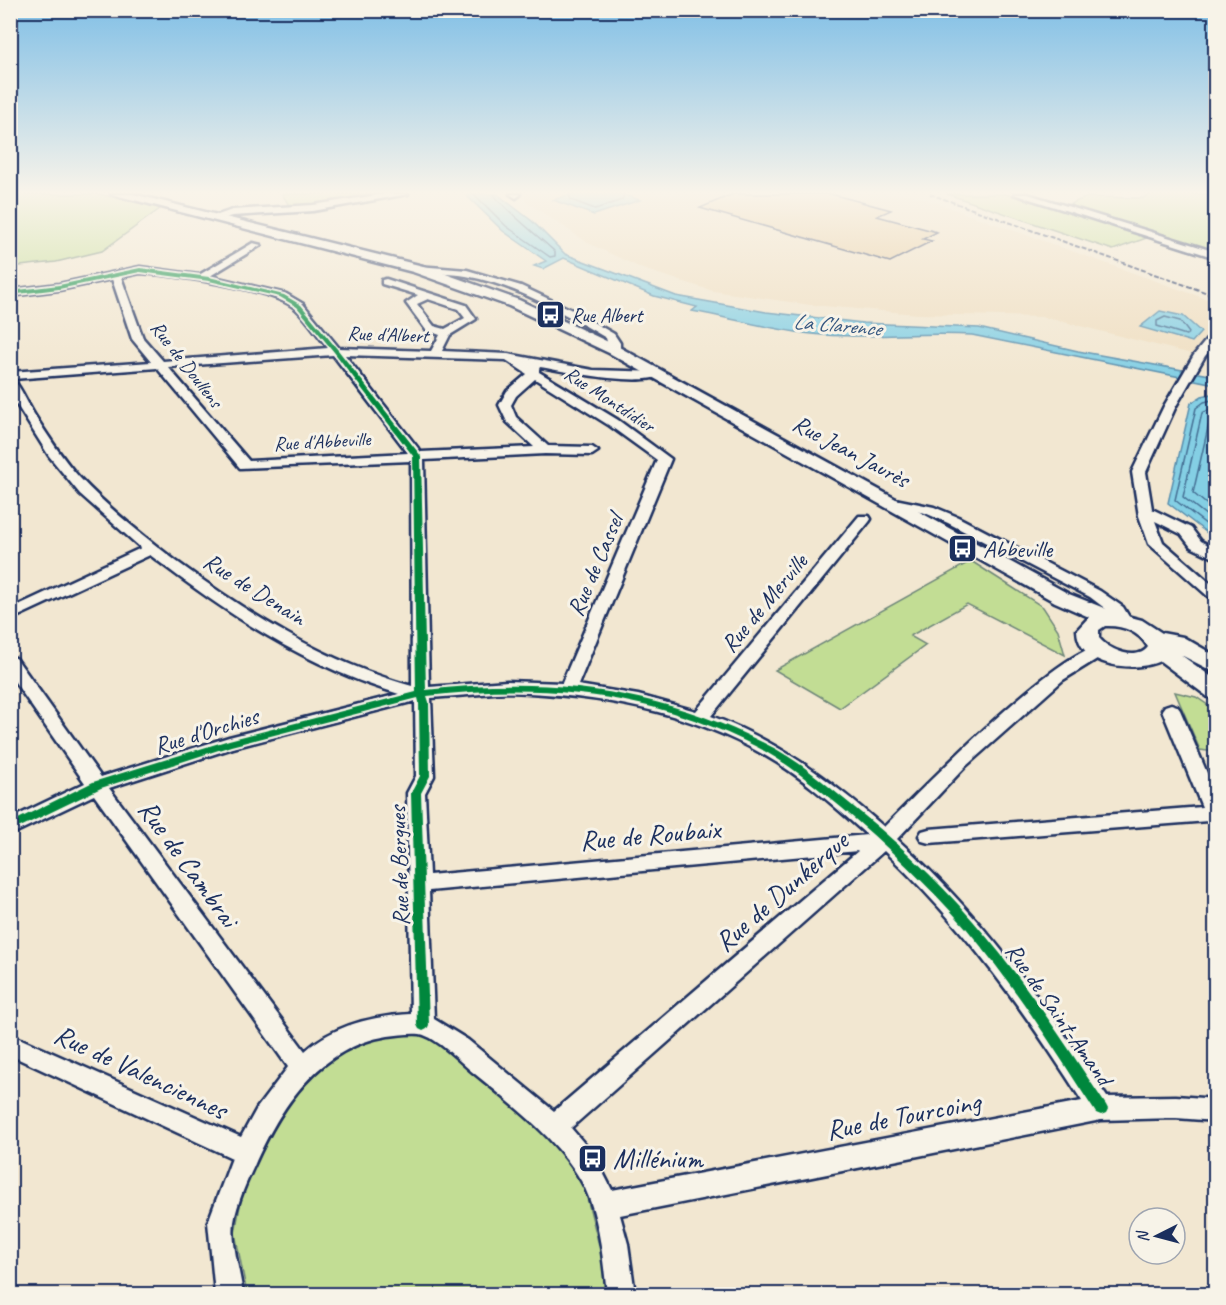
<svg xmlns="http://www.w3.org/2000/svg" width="1226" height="1305" font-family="Caveat,sans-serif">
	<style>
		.built { fill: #efdec1 }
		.green { fill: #c2dd94; stroke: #6e8679; stroke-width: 1.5 }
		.water { fill: #84cfe4; stroke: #5a8fae; stroke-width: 1.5 }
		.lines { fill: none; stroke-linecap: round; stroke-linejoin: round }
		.shore { stroke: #456f94; stroke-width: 1.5 }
		.building { fill: #e7ca9b; stroke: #1b2f5e; stroke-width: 1.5 }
		.street-casing { stroke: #1b2f5e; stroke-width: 5 }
		.secondary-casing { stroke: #1b2f5e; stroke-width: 5 }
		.street { fill: #f7f3e8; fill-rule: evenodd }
		.secondary { fill: #f7f3e8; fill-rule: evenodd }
		.rail { stroke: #1b2f5e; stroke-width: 2; stroke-dasharray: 5 2; stroke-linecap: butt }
		.cycleway-casing { stroke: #f7f3e8; stroke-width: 4 }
		.cycleway { fill: #00873e; fill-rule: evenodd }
		.labels { text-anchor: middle; stroke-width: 6; stroke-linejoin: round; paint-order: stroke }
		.far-poi-label { font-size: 20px; fill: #1b2f5e; stroke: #f7f3e8; text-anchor: start }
		.far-street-label { font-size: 20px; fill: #1b2f5e; stroke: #f7f3e8 }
		.far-water-label { font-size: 22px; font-style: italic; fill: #355780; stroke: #f7f3e8 }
		.street-label { font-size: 24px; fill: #1b2f5e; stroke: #f7f3e8 }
		.poi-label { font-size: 24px; fill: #1b2f5e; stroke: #f7f3e8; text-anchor: start }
		.near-street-label { font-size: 28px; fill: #1b2f5e; stroke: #f7f3e8 }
		.near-poi-label { font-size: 28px; fill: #1b2f5e; stroke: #f7f3e8; text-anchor: start }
	</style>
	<rect width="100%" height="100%" fill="#f2e7d1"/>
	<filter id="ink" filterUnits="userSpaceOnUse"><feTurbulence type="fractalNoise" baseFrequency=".0167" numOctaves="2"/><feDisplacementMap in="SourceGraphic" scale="12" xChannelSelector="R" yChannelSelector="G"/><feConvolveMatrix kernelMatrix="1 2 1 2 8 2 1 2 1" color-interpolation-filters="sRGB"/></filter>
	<g filter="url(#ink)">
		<!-- built -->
		<polygon class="built" points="525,194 911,194 1215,302 1215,334 1200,355 1192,354 1044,317 918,314 811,305 713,291 643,269 590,244 525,201"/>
		<!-- green -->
		<g class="green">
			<polygon points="11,194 99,194 161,208 102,251 56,262 11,267"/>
			<polygon points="282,194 391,194 290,207"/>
			<polygon points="947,194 1006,194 1058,209 1087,197 1143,198 1151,194 1215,194 1215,255 1152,236 1113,250"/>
			<polygon points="971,561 1043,607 1058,630 1065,655 967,604 910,636 926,645 840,708 775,670"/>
			<polygon points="1175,692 1196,697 1215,710 1215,752 1200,750"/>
			<polygon points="383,1031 423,1031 496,1086 558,1147 585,1190 604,1265 606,1294 247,1294 235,1233 246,1173 276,1113 316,1065"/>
		</g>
		<!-- water -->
		<g class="water">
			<path d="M469,194H497L532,221L565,254L676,296L766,312L863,323L979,328L1078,351L1215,376V384L972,335C914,331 854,341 796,332C761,327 726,317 692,311L697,307L654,296L564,258L543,269L534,266L546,261L503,231L467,196Z"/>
			<polygon points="571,194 622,194 640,200 594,215 553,200"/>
			<polygon points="1160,311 1183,316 1201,332 1192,342 1140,327"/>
			<polygon points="1215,393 1216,393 1215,539 1168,503 1191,403 1202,396"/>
		</g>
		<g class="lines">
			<!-- shore -->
			<g class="shore">
				<path d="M474,194L506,226L550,257L555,256V252C544,241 497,203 494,194"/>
				<polyline points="569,194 571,200 595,209 622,200 624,194"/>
				<polygon points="1165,317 1180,321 1189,333 1186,335 1157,326 1157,321"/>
				<polyline points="1216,399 1204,402 1196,408 1175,500 1216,532"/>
				<polyline points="1216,407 1202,413 1183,497 1216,523"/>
				<polyline points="1216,416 1210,419 1193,493 1216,512"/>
			</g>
		</g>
		<!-- building -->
		<polygon class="building" points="733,194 831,194 891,210 877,216 937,232 923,239 932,241 890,262 700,208"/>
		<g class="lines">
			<defs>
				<g id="street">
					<polygon points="384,194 408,194 313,211 232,216 216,220 212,217 232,210 313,205"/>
					<polygon points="510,194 520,194 520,195 516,198"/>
					<polygon points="1014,194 1028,194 1216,252 1216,258"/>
					<path d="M253,243L261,245L210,276L286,294L303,304L339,348L431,351L440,335L426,330L406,303L418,295L382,284V280L386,279L466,305L476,319L450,335L442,351L508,354L593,370L660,372L662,374C645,388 563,371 540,367L539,369V372L618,420L671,459L578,685L638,695L696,711L859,516H869L871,519L869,522L711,716C777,740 832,781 884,827C914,797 1069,637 1105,646L1107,650L1105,654L1063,680L965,767L897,839C982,916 1044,1002 1107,1097L1176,1096L1216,1099V1121L1176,1118L1101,1120L620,1215L628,1244L635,1294H607C603,1259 600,1221 585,1188C562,1142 514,1106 475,1074C461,1063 437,1037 420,1034C410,1033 398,1035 388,1036C319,1047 280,1107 254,1166C246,1183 237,1203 234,1222C231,1245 240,1271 243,1294H215L208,1222L232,1158L10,1055V1034L241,1137L257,1108L288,1067L94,795L10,835V819L85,783L10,675V657L16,658L101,777L229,737L399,694C306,667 226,613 150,555L10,620V609L141,548L80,494L49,456L10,394V372L151,362L132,339L112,279L59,290L10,296V290L59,284L140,267L199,275ZM140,273C172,275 274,289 296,309C308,320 318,336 328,348L163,361L143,338L121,277ZM428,299L458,309L465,318L445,329L434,326L417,304ZM333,355L408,453L249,461L168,367ZM345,355L506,360L527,374L507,391L499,405L507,422L534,447L421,452ZM157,368L240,468L411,461L412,686C325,662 248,614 176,561C142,535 108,508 79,477C62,458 48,436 34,414C27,403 22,389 13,379ZM535,379L610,426L657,460L562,683L507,681L429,687L424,460L545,454L592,455L598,451L592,447L548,446L516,417L511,405L516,396ZM507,692C598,695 687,710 766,756C803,777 835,807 867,835L429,875L425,793L434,776L431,698ZM415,701L416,776L407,793L411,1014C373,1016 334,1025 305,1051L109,788L233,748ZM858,851L554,1111L468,1040L434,1019L429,891ZM884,851C963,925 1024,1010 1082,1101L612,1190L594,1155L571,1128Z"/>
					<path d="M418,266L467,270L521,286L570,309L614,334L620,343V350L614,353L610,352L606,338C562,312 516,285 466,276C449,273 431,274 415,271V267Z"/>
					<polygon points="1216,332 1216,343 1205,356 1176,406 1146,472 1152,509 1191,528 1201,541 1216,549 1216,559 1191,547 1181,534 1155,521 1163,542 1216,588 1216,601 1211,599 1149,544 1139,516 1132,472 1164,406 1194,355 1212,333"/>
					<polygon points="890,498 934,507 958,517 1100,591 1123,607 1131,620 1129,623 1117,623 1111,613 1090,597 948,523 925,513 885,505 883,502"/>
					<polygon points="1171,704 1177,706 1180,710 1216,794 1216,825 1208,821 929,843 922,841 919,836 922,831 929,829 1202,807 1162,710 1165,706"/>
				</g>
				<path id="secondary" d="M111,194H133L423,266L519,300L619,347L1069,594L1119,614L1142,620L1162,633L1183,637L1216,656V673L1181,655L1216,680V700L1208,697L1160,661C1134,673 1078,667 1077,630L1089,617L1055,602L609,353L509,306L413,272ZM1105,626C1122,625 1139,631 1148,647C1137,662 1109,650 1099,638V630Z"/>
			</defs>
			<!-- street casing -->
			<use href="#street" class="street-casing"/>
			<!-- secondary casing -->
			<use href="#secondary" class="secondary-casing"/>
			<!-- street -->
			<use href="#street" class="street"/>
			<!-- secondary -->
			<use href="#secondary" class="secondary"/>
			<!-- rail -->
			<polyline class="rail" points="930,194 1216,296"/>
			<defs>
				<path id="cycleway" d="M140,268L209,277L284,295L301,305L338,350L421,456L426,690C544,676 657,688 764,743C796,758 822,781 849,803C894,839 936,878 973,921C1023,978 1064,1042 1106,1105L1108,1109L1106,1113L1101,1115L1096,1113C1055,1050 1015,986 966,928C928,885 886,845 842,808C815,786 788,763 757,747C652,693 543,682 427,696L429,702L430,776L421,793L429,1025L427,1029L423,1031L419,1029L417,1025L411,793L420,776L419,702L418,698L231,746L101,788L10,832V823L93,782L229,740L416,692L413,456L334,352L297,307L280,297L209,281L140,272L59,289L10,295V291L59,285Z"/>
			</defs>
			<!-- cycleway casing -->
			<use href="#cycleway" class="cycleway-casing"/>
			<!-- cycleway -->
			<use href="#cycleway" class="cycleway"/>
		</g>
	</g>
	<!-- sky -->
	<linearGradient id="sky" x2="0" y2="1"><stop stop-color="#80bfe6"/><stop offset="0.51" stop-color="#f9f4ea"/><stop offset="1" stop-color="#f9f4ea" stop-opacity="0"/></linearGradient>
	<rect width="1226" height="377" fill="url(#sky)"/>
	<!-- icons -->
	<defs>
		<symbol id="bus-square" viewBox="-11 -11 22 22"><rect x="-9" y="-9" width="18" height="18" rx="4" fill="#1b2f5e" stroke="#f7f3e8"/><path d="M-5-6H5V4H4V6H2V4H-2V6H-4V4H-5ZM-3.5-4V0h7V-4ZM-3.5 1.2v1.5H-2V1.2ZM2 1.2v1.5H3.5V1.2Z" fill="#fff"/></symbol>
	</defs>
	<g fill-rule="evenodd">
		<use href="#bus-square" x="534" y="298" width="33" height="33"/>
		<use href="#bus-square" x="946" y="532" width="33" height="33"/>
		<use href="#bus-square" x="576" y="1142" width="33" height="33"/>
	</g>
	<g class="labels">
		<!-- far-poi labels -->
		<g class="far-poi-label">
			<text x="571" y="322">Rue Albert</text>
		</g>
		<!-- far-street labels -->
		<g class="far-street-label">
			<text transform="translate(388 334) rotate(2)" y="7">Rue d'Albert</text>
			<text transform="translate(187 364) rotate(52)" y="7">Rue de Doullens</text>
			<text transform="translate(610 399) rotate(33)" y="7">Rue Montdidier</text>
			<text transform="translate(322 441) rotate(-3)" y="7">Rue d'Abbeville</text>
		</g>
		<!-- far-water labels -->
		<g class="far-water-label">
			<text transform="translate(837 324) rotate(5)" y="8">La Clarence</text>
		</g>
		<!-- street labels -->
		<g class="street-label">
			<text transform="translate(851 451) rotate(28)" y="8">Rue Jean Jaurès</text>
			<text transform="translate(595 565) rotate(-67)" y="8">Rue de Cassel</text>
			<text transform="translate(255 589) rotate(32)" y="8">Rue de Denain</text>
			<text transform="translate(764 603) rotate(-50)" y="8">Rue de Merville</text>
			<text transform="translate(206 731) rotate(-17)" y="8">Rue d'Orchies</text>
			<text transform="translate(399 866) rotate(-92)" y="8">Rue de Bergues</text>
			<text transform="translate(1059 1014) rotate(55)" y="8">Rue de Saint-Amand</text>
		</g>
		<!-- poi labels -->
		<g class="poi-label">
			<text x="983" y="557">Abbeville</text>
		</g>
		<!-- near-street labels -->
		<g class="near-street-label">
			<text transform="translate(650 834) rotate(-5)" y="10">Rue de Roubaix</text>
			<text transform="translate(189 863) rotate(54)" y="10">Rue de Cambrai</text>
			<text transform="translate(781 891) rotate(-41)" y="10">Rue de Dunkerque</text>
			<text transform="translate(141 1071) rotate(25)" y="10">Rue de Valenciennes</text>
			<text transform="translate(903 1115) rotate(-11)" y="10">Rue de Tourcoing</text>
		</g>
		<!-- near-poi labels -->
		<g class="near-poi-label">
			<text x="613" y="1168">Millénium</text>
		</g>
	</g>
	<!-- margin -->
	<rect width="1226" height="1305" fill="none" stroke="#f7f3e8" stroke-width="36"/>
	<rect x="18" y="18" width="1190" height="1269" fill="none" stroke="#1b2f5e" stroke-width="2" filter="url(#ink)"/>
	<!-- north arrow -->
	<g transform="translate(1157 1236) rotate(264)"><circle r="28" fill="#f7f3e8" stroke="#9fa5b1" stroke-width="1.5"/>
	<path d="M0-4.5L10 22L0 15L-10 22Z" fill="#1b2f5e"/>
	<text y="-9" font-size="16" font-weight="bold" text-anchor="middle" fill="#1b2f5e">N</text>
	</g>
</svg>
